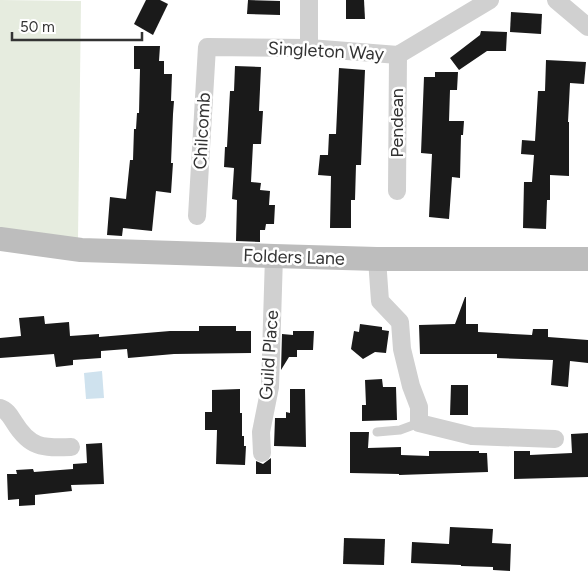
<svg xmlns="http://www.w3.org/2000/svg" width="588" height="575" font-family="Figtree,sans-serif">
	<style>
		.green { fill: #e6ecdf }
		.water { fill: #cfe2ee }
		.building { fill: #1a1a1a }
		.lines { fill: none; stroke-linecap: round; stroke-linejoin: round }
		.lane { stroke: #d0d0d0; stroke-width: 9 }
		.street { stroke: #d0d0d0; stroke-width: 18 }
		.secondary { stroke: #bdbdbd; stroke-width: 24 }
		.labels { text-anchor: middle; stroke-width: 5; stroke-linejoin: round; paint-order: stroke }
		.street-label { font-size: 18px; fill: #333; stroke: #fff }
	</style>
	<rect width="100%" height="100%" fill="#fff"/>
	<!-- green -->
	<polygon class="green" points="0,0 81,1 78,239 0,228"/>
	<!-- water -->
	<polygon class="water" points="102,371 104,398 86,399 84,373"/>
	<!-- building -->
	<g class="building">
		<polygon points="146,0 160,0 168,4 153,35 134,24"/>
		<polygon points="248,0 280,1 280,15 247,14"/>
		<polygon points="346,0 364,0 365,19 346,19"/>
		<polygon points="511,12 542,14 541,34 510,32"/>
		<polygon points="481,31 507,32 506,51 487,51 459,70 450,58 480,35"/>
		<polygon points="134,46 160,46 159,61 164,61 164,74 172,74 171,101 174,101 173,114 171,163 173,163 171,193 156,191 152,231 123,228 122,236 107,235 110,197 126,199 130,160 133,160 134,129 136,129 137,113 139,113 140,69 134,69"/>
		<polygon points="546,60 586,62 584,84 570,83 568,122 569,122 569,176 550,175 550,200 547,200 546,229 523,228 524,182 532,182 534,155 521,154 522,140 535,141 538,91 545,91"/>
		<polygon points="235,66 261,67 259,111 263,111 261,144 253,144 251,182 261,183 260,190 270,191 269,205 275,205 274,224 266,224 265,230 260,230 260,242 236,241 237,200 232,199 234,168 224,167 225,147 227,147 230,91 234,91"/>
		<polygon points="339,68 365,70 361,165 356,165 355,200 351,200 351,228 330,228 331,176 318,175 320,155 328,155 329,134 336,134"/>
		<polygon points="435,72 458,72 457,90 450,90 449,121 464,121 463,135 461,135 460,178 452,177 449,219 429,217 432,154 421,153 424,77 435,77"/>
		<polygon points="465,297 466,297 466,324 478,324 478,332 532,335 533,329 548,329 548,337 588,340 588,363 570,361 568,387 551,385 553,360 497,358 497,354 420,354 419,325 455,324"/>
		<polygon points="44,316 45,324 69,322 70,336 99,334 99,337 170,331 199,331 199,326 236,326 236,331 251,331 251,353 174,354 128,358 127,349 101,351 101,358 73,360 73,365 56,367 54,354 0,358 0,338 21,336 19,318"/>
		<polygon points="360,324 382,327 382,330 389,331 386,353 375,352 363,359 351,349 354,331 359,332"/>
		<polygon points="293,331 314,331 313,350 297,350 297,357 289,357 281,370 282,334 293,335"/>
		<polygon points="382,379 383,387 396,387 397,420 362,421 362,405 366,405 365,380"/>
		<polygon points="451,385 468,385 468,415 450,415"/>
		<polygon points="240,389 240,413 242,413 242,436 244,436 244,446 246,446 245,465 216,464 217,430 205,430 205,412 212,412 212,390"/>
		<polygon points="290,389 305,389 306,447 274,446 275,418 286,418 286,412 290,413"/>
		<polygon points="350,432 369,432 368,448 401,447 401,455 429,456 429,451 479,451 479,453 487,453 488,472 399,475 399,474 350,473"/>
		<polygon points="588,433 588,477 514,479 514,451 530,451 530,455 572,453 571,434"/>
		<polygon points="102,443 104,484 71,485 72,491 35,495 35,505 19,506 19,499 8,500 7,474 17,474 16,470 33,469 34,472 73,469 73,464 87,463 86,444"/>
		<polygon points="271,458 271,474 256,474 256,461 263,464"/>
		<polygon points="450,527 493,529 492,543 511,544 510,571 493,570 493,567 461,566 461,565 411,563 412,542 449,544"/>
		<polygon points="344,538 385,539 384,565 343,564"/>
	</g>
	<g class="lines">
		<!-- lane -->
		<polyline class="lane" points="377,432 400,430 419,423"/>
		<!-- street -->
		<g class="street">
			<polyline points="309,0 309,48"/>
			<polyline points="556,0 588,27"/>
			<polyline points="397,191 398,55"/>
			<polyline points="197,216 207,47 309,48 398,55 490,0"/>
			<polyline points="377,259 380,301 400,322 402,349 411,386 419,407 419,423 472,436 555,439"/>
			<path d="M0,408C7,410 10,416 14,422C30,448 42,448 71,447"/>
			<polyline points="262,453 261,432 270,387 274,256"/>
		</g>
		<!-- secondary -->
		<polyline class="secondary" points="0,239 81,250 274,256 377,259 588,259"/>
	</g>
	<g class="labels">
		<!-- street labels -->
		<g class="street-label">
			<text transform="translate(326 51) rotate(3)" y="6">Singleton Way</text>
			<text transform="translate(397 123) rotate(-90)" y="6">Pendean</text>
			<text transform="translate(202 131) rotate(-87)" y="6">Chilcomb</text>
			<text transform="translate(294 257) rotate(2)" y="6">Folders Lane</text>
			<text transform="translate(269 355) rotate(-86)" y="6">Guild Place</text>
		</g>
	</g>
	<!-- scale -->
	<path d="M12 32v8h130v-8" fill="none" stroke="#333333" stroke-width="2.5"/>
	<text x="20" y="32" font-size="15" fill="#333333" stroke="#ffffff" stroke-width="4" paint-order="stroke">50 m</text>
</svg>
